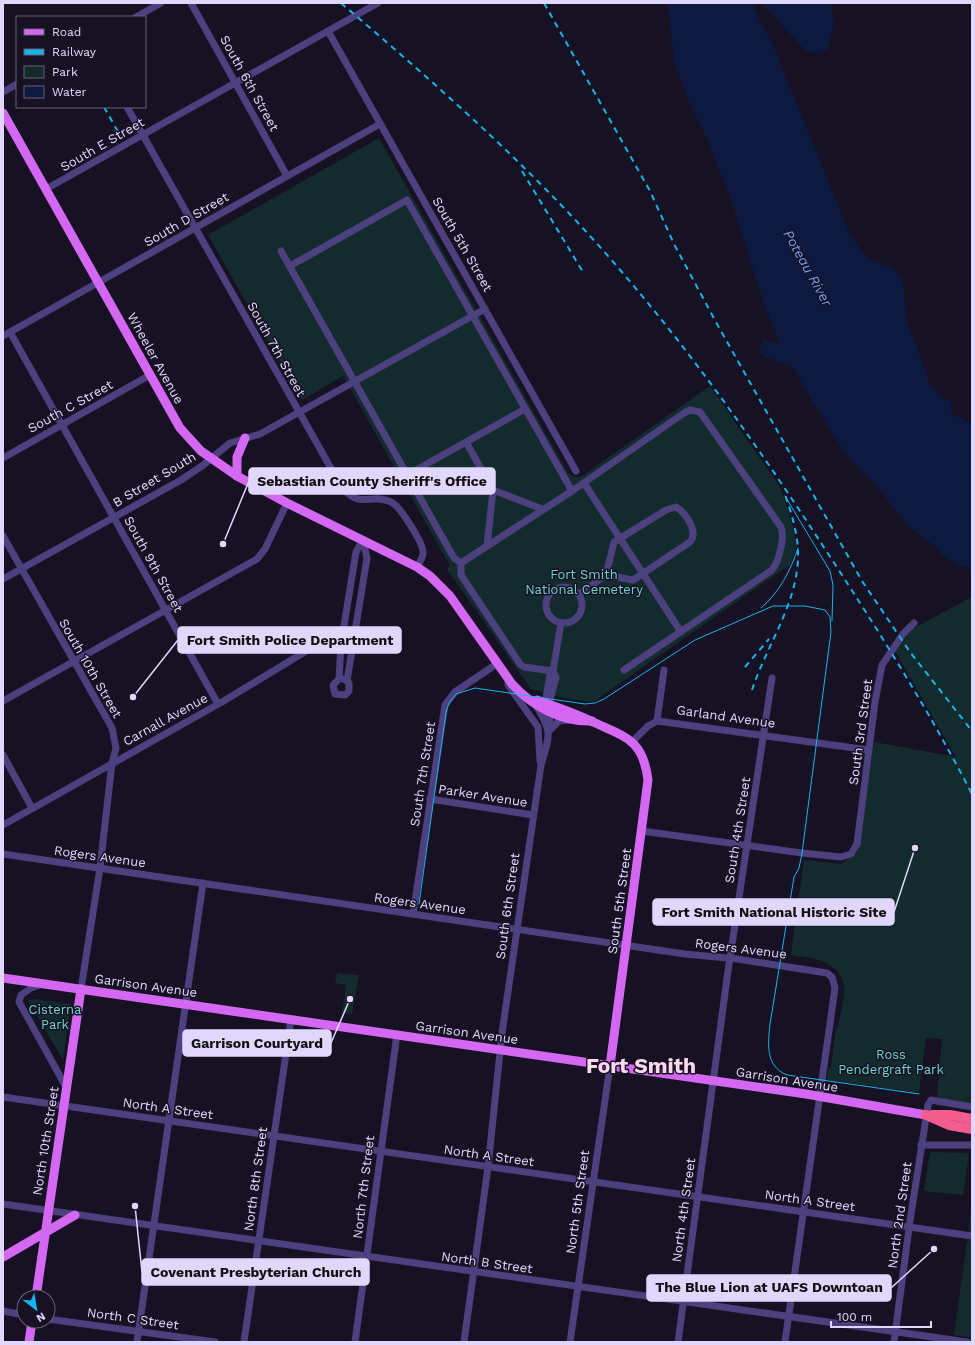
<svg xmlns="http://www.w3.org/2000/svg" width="975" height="1345" font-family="'Work Sans',sans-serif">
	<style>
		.green { fill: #142b2e }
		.water { fill: #0e1940 }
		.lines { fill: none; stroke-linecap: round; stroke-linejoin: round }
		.minor { stroke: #4c407f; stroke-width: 7 }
		.major { stroke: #d468f2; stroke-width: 9 }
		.highway { stroke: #f25d8d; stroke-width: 10 }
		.tram { stroke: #14b4ec; stroke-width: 1 }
		.rail { stroke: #14b4ec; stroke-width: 2; stroke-dasharray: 6 5; stroke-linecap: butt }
		.labels { text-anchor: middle; stroke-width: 3; stroke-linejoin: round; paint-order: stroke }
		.street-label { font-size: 13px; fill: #e1d7fc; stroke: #171124 }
		.park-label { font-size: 13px; fill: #69d6cc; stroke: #171124 }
		.water-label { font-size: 14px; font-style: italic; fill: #6ea1f3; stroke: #171124 }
		.town-label { font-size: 21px; font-weight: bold; fill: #fcd9ea; stroke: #171124 }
		.leader { fill: none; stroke: #e1d7fc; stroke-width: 1.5 }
		.callout-dot { fill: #e1d7fc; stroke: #171124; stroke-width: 1.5 }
		.callout { fill: #e1d7fc; stroke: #e1d7fc; stroke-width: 1.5 }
		.callout-label { font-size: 14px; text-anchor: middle; font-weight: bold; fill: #111 }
	</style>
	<rect width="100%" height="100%" fill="#171124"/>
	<!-- green -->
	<g class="green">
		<polygon points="379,138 568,473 576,477 582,476 710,386 781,489 794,530 796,548 791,564 593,702 564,698 531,689 447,569 450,566 343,376 302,400 208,235"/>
		<path d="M972,597V1104L938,1098L937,1096L942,1039L926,1038L919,1093L827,1080L828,1069L831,1067L836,1028H838C839,1018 846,994 844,985C839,960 811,958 791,955L804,860L841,864L858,852L874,742L956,757L895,651L912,629Z"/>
		<polygon points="337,973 359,975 352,1014 342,1013 346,985 335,983"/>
		<polygon points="34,999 71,1004 63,1060 28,1000"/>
		<polygon points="930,1152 969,1153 963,1195 924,1191"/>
		<polygon points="972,1200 972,1232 968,1231"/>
		<polygon points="970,1240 972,1240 972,1338 954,1335 967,1242"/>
	</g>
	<!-- water -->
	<g class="water">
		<polygon points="668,3 756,3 754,9 773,45 850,235 866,257 894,269 903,278 906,318 931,386 940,396 951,402 952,414 972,423 972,569 956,564 941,554 936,547 908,526 876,485 847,456 812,401 793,367 765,357 759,351 763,340 780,343 764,305 731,199 709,144 688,100 674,62"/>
		<polygon points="759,3 831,3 834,23 828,49 818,54 805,50 764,6"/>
	</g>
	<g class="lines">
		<!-- minor -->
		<g class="minor">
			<polyline points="191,3 287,176"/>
			<polyline points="136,17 161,3"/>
			<polyline points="328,31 576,471"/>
			<polyline points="3,92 17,84"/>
			<path d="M127,107L341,486C361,511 370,492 391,502C400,506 424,544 423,553C423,558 419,563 417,567"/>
			<polyline points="46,189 378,3"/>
			<polyline points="281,251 454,558 461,563"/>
			<polyline points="290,266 407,200 572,491"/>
			<polyline points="10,332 218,704"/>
			<polyline points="3,336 380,124"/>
			<polyline points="466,442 493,490 487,546"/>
			<polyline points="3,458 150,375"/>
			<polyline points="407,475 525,409"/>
			<polyline points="584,483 681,632"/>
			<polyline points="493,490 542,509"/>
			<polyline points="3,536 112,728 116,748 112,763 100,868 81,989"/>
			<path d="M461,563L572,491L684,413L690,410L700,412L781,527C785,538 779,561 772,570L624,670"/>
			<polyline points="461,563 461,575 520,664 524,667 553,671"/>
			<polyline points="3,579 181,480 202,466 230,443 260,434 485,309"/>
			<circle cx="564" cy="605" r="18"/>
			<path d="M579,594L606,575L614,542L666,510L676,507C686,513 699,532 690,542L633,580L606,575"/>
			<polyline points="339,679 345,679 349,683 349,691 345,695 335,694 333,685 339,679 341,644 356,552 363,540"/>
			<polyline points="347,681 367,558 363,540"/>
			<polyline points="508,682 508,685 538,727 540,761"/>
			<polyline points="3,701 257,559 265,549 287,503"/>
			<polyline points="545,703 550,675 553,671 561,623"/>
			<polyline points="657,721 664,670"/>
			<polyline points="550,727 549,704 556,677 553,671"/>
			<polyline points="549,731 559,721 569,720"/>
			<polyline points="632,742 648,726 657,721 869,750"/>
			<polyline points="3,755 32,808"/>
			<polyline points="430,799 533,815"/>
			<path d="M3,825L222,702L308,650C327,642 334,641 353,649"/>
			<polyline points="642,831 802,853 841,857 851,854 857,844 875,702 882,665 903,634 914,623"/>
			<polyline points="3,854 685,954 737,959 827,973 832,977 835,988 785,1342"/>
			<polyline points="413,914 445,705 455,692 498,663"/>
			<polyline points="43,984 31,988 21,995 19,1002 66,1087"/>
			<polyline points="3,1097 972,1236"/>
			<polyline points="921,1145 972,1145"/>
			<polyline points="3,1204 967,1342"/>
			<polyline points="3,1311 24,1315"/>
			<polyline points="48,1319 215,1342"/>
			<polyline points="137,1342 203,883"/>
			<polyline points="244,1342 291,1019"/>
			<polyline points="355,1342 397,1034"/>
			<path d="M464,1342L488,1167L502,1033L541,765C550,735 553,732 535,704"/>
			<polyline points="570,1342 610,1066"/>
			<polyline points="678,1342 728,971 772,678"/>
			<polyline points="894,1342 910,1221 928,1105 931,1100 972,1107"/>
		</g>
		<!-- major -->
		<g class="major">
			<path d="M3,113L180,428L201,451L237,476L287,503L417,567L430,576L450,596L512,684C532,706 561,722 592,721"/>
			<polyline points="237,476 237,457 245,438"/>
			<path d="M537,700C556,707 575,713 593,722C625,737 643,739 648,780L610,1066"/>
			<polyline points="3,978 806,1094 926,1115"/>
			<polyline points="3,1257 75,1215"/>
			<polyline points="36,1297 81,989"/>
			<polyline points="29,1342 32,1321"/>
		</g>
		<!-- highway -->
		<g class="highway">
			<polyline points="926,1115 949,1125 972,1129"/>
			<polyline points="932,1115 950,1115 972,1119"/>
		</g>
		<!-- tram -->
		<g class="tram">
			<polyline points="785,496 830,571 833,585 832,621"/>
			<path d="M761,608C779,593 791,570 798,548"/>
			<path d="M419,904L446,712L449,703L456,694L475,688L585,704L595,703L604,699L695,640L773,606H805L825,610L830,617L831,632L802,853L799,868L794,877L770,1024C768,1044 765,1066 787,1075L919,1094"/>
		</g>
		<!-- rail -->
		<g class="rail">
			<path d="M341,3C417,68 494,135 563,207C654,302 730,406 802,514C862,605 922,697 972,794"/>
			<polyline points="544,3 650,191 674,244 717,324 862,581 910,652 972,731"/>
			<polyline points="104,107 121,137"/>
			<polyline points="522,171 583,272"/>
			<polyline points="745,667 769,639"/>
			<path d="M752,690C765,650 792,611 797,570C801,543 793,517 784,492"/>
		</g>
	</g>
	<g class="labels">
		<!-- street labels -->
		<g class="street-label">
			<text transform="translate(250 83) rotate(61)" y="5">South 6th Street</text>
			<text transform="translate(102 144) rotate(-30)" y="5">South E Street</text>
			<text transform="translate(186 219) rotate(-30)" y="5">South D Street</text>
			<text transform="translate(463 244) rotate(60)" y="5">South 5th Street</text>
			<text transform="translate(277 349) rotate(61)" y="5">South 7th Street</text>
			<text transform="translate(156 358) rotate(61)" y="5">Wheeler Avenue</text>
			<text transform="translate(70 406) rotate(-29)" y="5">South C Street</text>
			<text transform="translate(154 479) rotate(-31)" y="5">B Street South</text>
			<text transform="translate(154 564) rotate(61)" y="5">South 9th Street</text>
			<text transform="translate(91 668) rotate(60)" y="5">South 10th Street</text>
			<text transform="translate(726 716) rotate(8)" y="5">Garland Avenue</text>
			<text transform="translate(165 719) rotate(-29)" y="5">Carnall Avenue</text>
			<text transform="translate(860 732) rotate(-82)" y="5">South 3rd Street</text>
			<text transform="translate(422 774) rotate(-81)" y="5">South 7th Street</text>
			<text transform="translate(483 795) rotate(9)" y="5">Parker Avenue</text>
			<text transform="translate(737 830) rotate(-81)" y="5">South 4th Street</text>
			<text transform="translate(100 856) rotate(8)" y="5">Rogers Avenue</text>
			<text transform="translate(619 901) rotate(-82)" y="5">South 5th Street</text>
			<text transform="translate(420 903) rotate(8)" y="5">Rogers Avenue</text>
			<text transform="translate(507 906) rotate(-82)" y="5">South 6th Street</text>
			<text transform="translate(741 948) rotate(7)" y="5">Rogers Avenue</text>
			<text transform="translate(146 985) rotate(8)" y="5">Garrison Avenue</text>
			<text transform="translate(467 1032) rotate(8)" y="5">Garrison Avenue</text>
			<text transform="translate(787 1079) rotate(9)" y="5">Garrison Avenue</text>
			<text transform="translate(168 1108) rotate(8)" y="5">North A Street</text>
			<text transform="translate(45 1141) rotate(-81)" y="5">North 10th Street</text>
			<text transform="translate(489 1155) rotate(8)" y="5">North A Street</text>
			<text transform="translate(255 1179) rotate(-82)" y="5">North 8th Street</text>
			<text transform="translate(363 1187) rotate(-83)" y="5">North 7th Street</text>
			<text transform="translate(810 1200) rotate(8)" y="5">North A Street</text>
			<text transform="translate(577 1202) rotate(-82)" y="5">North 5th Street</text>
			<text transform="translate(683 1210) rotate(-82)" y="5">North 4th Street</text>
			<text transform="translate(899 1215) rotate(-82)" y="5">North 2nd Street</text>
			<text transform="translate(487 1262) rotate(8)" y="5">North B Street</text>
			<text transform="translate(133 1318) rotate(8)" y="5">North C Street</text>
		</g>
		<!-- park labels -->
		<g class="park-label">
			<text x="584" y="579">Fort Smith<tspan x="584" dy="15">National Cemetery</tspan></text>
			<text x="55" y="1014">Cisterna<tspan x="55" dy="15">Park</tspan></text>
			<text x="891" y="1059">Ross<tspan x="891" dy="15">Pendergraft Park</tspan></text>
		</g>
		<!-- water labels -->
		<g class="water-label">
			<text transform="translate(808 268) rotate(61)" y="5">Poteau River</text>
		</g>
		<!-- town labels -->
		<g class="town-label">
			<text x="641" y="1073">Fort Smith</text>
		</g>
	</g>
	<!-- callouts -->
	<path class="leader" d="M223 544L249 481M133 697L178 640M915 848L894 912M350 999L331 1043M135 1206L142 1272M934 1249L891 1288"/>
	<g class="callout-dot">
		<circle cx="223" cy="544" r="4"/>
		<circle cx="133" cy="697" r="4"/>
		<circle cx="915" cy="848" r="4"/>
		<circle cx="350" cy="999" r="4"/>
		<circle cx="135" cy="1206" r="4"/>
		<circle cx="934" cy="1249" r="4"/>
	</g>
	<g class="callout">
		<rect x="249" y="468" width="246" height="26" rx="4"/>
		<rect x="178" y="627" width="223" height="26" rx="4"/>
		<rect x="653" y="899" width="241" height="26" rx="4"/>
		<rect x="183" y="1030" width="148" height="26" rx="4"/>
		<rect x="142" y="1259" width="227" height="26" rx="4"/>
		<rect x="647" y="1275" width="244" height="26" rx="4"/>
	</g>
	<g class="callout-label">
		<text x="372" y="486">Sebastian County Sheriff's Office</text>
		<text x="290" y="645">Fort Smith Police Department</text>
		<text x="774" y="917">Fort Smith National Historic Site</text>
		<text x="257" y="1048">Garrison Courtyard</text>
		<text x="256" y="1277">Covenant Presbyterian Church</text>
		<text x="769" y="1292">The Blue Lion at UAFS Downtoan</text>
	</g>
	<!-- border -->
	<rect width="975" height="1345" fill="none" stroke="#e1d7fc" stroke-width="8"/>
	<!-- legend -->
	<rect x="16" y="16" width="130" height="92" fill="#171124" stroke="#68607a"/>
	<rect x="24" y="29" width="20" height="6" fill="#d468f2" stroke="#68607a"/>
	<text x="52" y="36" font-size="12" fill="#e1d7fc">Road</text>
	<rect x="24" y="49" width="20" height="6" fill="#14b4ec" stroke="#68607a"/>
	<text x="52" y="56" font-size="12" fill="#e1d7fc">Railway</text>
	<rect x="24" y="66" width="20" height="12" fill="#142b2e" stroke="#68607a"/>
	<text x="52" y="76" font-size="12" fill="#e1d7fc">Park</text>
	<rect x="24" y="86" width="20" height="12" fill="#0e1940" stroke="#68607a"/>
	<text x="52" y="96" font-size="12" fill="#e1d7fc">Water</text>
	<!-- north arrow -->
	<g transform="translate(36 1309) rotate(149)"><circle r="19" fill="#171124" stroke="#68607a"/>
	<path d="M0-3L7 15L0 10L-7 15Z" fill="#14b4ec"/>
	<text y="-6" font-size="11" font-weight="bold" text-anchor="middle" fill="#e1d7fc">N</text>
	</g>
	<!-- scale -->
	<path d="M831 1321v6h100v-6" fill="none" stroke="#e1d7fc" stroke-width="2"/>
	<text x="837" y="1321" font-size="12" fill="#e1d7fc" stroke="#171124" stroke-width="3" paint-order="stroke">100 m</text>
</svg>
